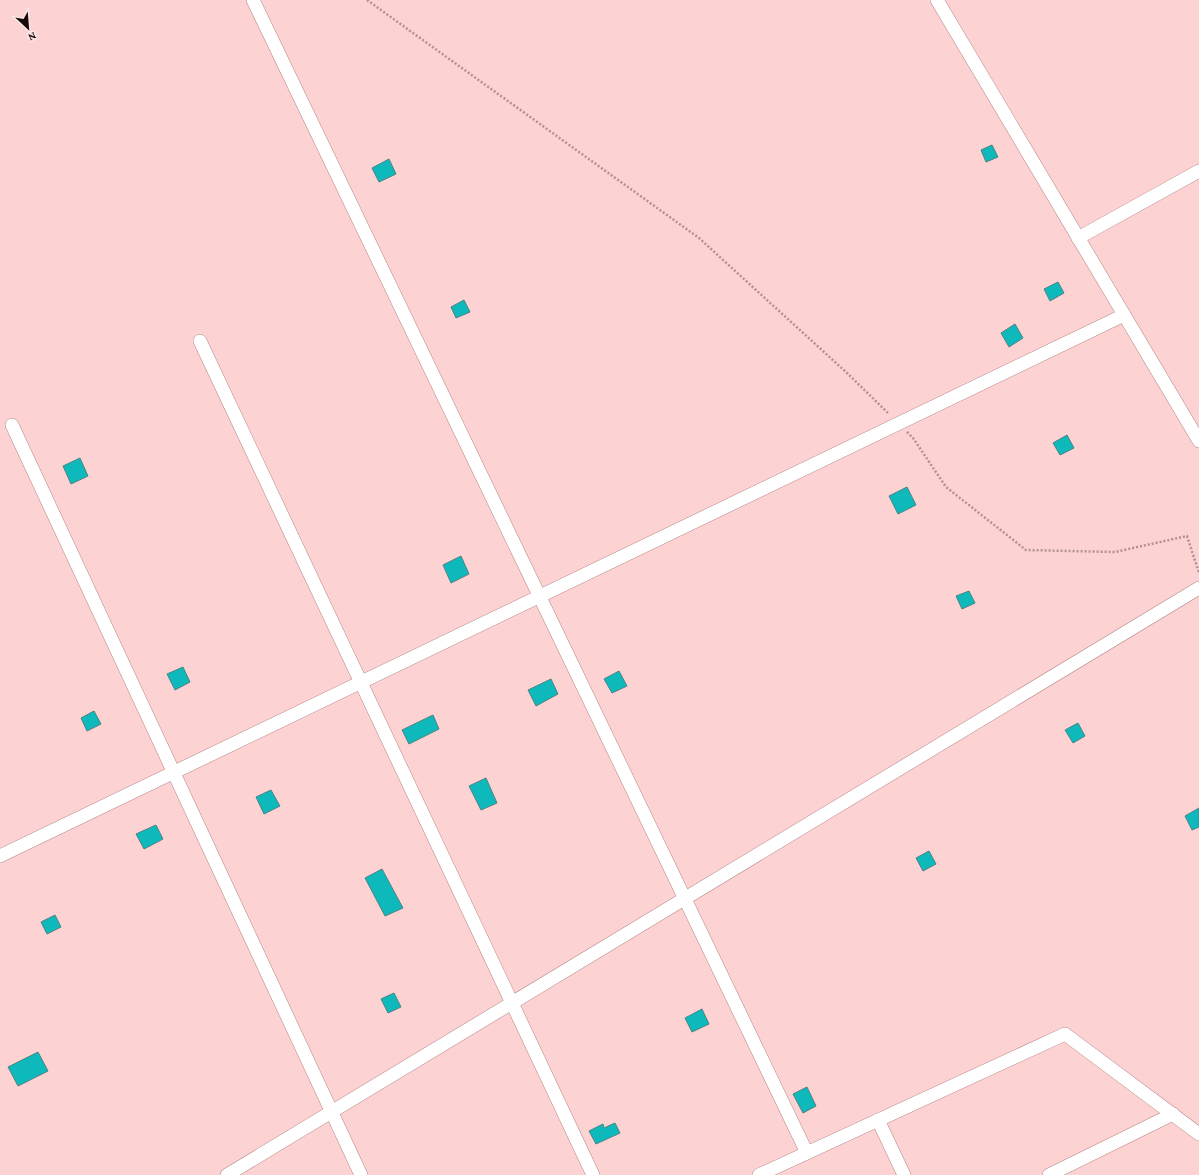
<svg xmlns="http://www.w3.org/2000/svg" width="1199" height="1175" font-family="'Crimson Pro',serif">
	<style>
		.building { fill: #0eb9bc; stroke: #4c8384 }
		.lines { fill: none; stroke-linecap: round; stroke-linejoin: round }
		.minor-casing { stroke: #b78789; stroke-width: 14 }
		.path { stroke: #b29192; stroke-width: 2.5; stroke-dasharray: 2 2; stroke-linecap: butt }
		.minor { stroke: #fff; stroke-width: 13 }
	</style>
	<rect width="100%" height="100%" fill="#fcd2d3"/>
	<!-- building -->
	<g class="building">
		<polygon points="992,145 998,157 986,162 981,150"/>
		<polygon points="389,159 396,174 379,182 372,168"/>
		<polygon points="1058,282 1064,293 1050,301 1044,289"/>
		<polygon points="464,300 470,312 456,318 451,307"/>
		<polygon points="1015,324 1023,338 1009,347 1001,333"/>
		<polygon points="1067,435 1074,448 1060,455 1053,443"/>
		<polygon points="80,458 88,476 71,484 63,466"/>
		<polygon points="907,487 916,505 898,514 889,496"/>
		<polygon points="461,556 469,574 451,583 443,565"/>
		<polygon points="969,591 975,603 962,609 956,596"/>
		<polygon points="183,667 190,682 175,690 167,674"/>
		<polygon points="619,671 627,686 612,693 604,679"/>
		<polygon points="551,679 558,694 536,706 528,690"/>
		<polygon points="94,711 101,724 87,731 81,718"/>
		<polygon points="433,715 439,729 409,744 402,730"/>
		<polygon points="1078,723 1085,736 1073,743 1065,730"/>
		<polygon points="486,778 497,803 481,810 469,786"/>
		<polygon points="271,790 280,806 264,814 256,797"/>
		<polygon points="1199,808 1199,827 1192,830 1185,816"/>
		<polygon points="156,825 163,839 144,849 136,834"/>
		<polygon points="929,851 936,864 923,871 916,858"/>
		<polygon points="382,869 403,908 385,916 365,878"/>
		<polygon points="55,915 61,927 47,934 41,922"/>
		<polygon points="394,993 401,1007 388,1013 381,999"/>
		<polygon points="702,1009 709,1024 692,1032 685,1018"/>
		<polygon points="38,1052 48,1071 18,1086 8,1067"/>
		<polygon points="807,1087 816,1106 803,1113 793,1094"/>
		<polygon points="615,1123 620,1133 596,1144 589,1131 603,1124 604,1128"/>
	</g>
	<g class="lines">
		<defs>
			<g id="minor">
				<polyline points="253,0 807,1153"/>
				<polyline points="937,0 1199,441"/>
				<polyline points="1078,238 1199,171"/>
				<polyline points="200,341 593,1175"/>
				<polyline points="12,425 361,1175"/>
				<polyline points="0,856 1124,315"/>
				<polyline points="878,1120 904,1175"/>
				<polyline points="227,1175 1199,588"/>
				<polyline points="759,1175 1065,1034 1199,1134"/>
				<polyline points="1049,1175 1173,1114"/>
			</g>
		</defs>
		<!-- minor casing -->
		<use href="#minor" class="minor-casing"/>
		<!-- path -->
		<g class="path">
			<polyline points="367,0 699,238 847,373 889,414"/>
			<polyline points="907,432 913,438 946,487 1026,550 1115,552 1187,536 1199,573"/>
		</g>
		<!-- minor -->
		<use href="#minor" class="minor"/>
	</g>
	<!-- north arrow -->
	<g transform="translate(28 28) rotate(154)" stroke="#fbe5e6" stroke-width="3" paint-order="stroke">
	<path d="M0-3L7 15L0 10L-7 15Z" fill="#19090a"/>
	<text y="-6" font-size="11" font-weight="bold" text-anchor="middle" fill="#19090a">N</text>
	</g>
</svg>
